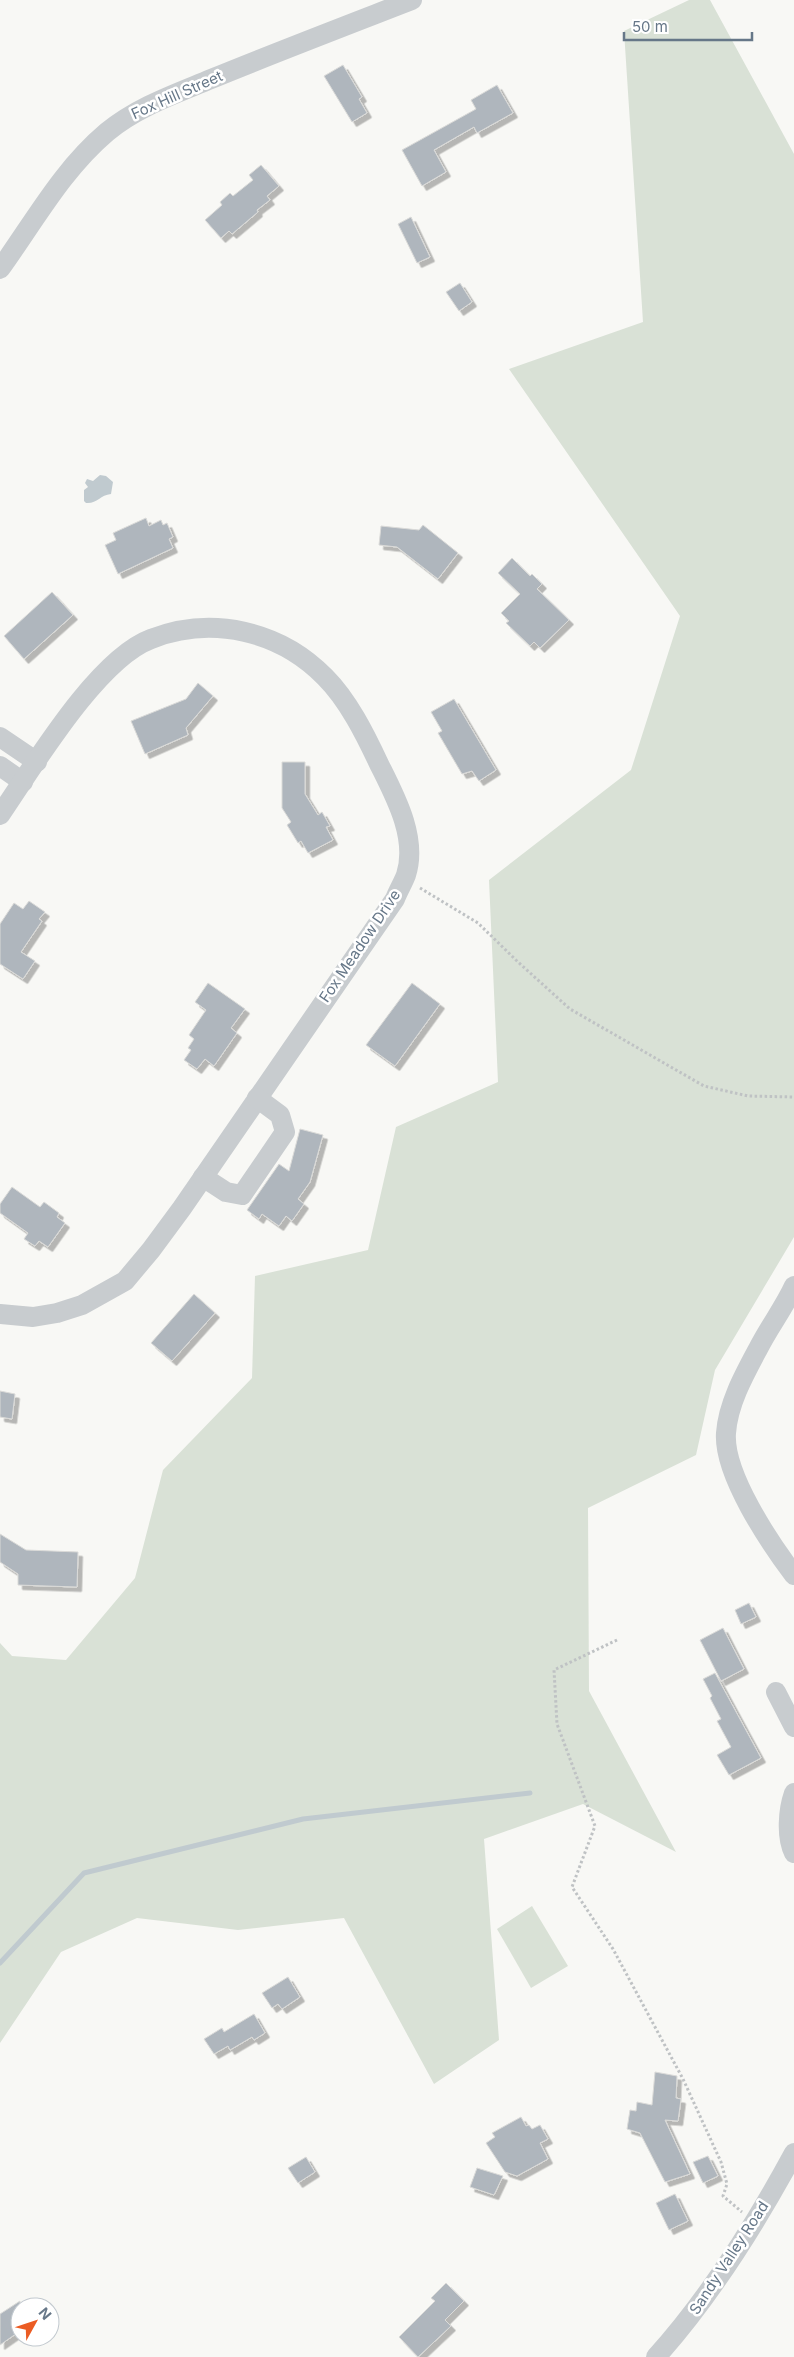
<svg xmlns="http://www.w3.org/2000/svg" width="794" height="2357" font-family="Inter,sans-serif">
	<style>
		.green { fill: #d9e1d6 }
		.water { fill: #c0cacf }
		.lines { fill: none; stroke-linecap: round; stroke-linejoin: round }
		.stream { stroke: #c0cacf; stroke-width: 5 }
		.building { fill: #afb6bd; stroke: #dadad8; filter: url(#shadow) }
		.path { stroke: #bfc2c4; stroke-width: 3; stroke-dasharray: 2.5 2.5; stroke-linecap: butt }
		.minor { stroke: #c8cccf; stroke-width: 20 }
		.labels { text-anchor: middle; stroke-width: 5; stroke-linejoin: round; paint-order: stroke }
		.street-label { font-size: 15px; fill: #678; stroke: #fff }
	</style>
	<defs>
		<filter id="shadow"><feDropShadow dx="4.5" dy="4.5" stdDeviation="0" flood-color="#0004"/></filter>
	</defs>
	<rect width="100%" height="100%" fill="#f8f8f5"/>
	<!-- green -->
	<g class="green">
		<polygon points="689,0 710,0 794,154 794,1237 715,1370 696,1455 588,1508 589,1691 676,1852 583,1804 484,1839 499,2040 434,2084 344,1918 238,1930 137,1918 61,1952 0,2043 0,1643 12,1656 66,1660 135,1578 163,1470 252,1378 255,1276 368,1250 396,1127 498,1082 489,880 631,770 680,616 509,369 643,322 624,31"/>
		<polygon points="532,1906 568,1966 531,1988 497,1929"/>
	</g>
	<!-- water -->
	<path class="water" d="M100,475L106,476L113,482L111,494C100,495 97,504 86,503L84,501V490L88,487L85,483L87,479L93,481Z"/>
	<g class="lines">
		<!-- stream -->
		<polyline class="stream" points="0,1963 84,1873 303,1819 530,1793"/>
	</g>
	<!-- building -->
	<g class="building">
		<polygon points="343,65 362,97 359,99 367,113 352,122 324,76"/>
		<polygon points="497,85 513,113 477,133 474,127 434,150 446,172 422,186 402,150 476,109 471,100"/>
		<polygon points="261,165 279,186 267,196 270,200 257,210 258,212 232,234 229,231 221,238 205,220 222,205 220,202 230,193 233,196 253,180 249,175"/>
		<polygon points="411,217 430,257 417,263 398,224"/>
		<polygon points="460,283 472,302 459,311 446,292"/>
		<polygon points="146,518 149,526 161,520 163,525 167,523 173,537 169,539 173,548 118,574 105,545 116,540 113,533"/>
		<polygon points="423,525 458,553 438,579 397,547 379,545 381,526 419,530"/>
		<polygon points="512,558 530,576 532,574 542,584 537,589 569,620 540,648 534,642 530,646 506,623 509,621 501,613 520,594 498,573"/>
		<polygon points="52,592 73,615 24,659 4,636"/>
		<polygon points="198,683 213,696 186,728 188,735 145,754 131,721 186,699"/>
		<polygon points="454,699 496,770 479,781 472,771 462,774 438,733 442,731 431,712"/>
		<polygon points="282,762 305,762 305,794 318,815 322,812 330,826 326,827 333,840 308,853 301,841 298,843 287,825 291,822 282,808"/>
		<polygon points="29,901 45,912 39,919 42,921 21,952 35,961 23,979 0,964 0,924 14,903 23,909"/>
		<polygon points="208,983 245,1009 231,1028 237,1033 214,1066 205,1059 197,1069 184,1060 191,1050 188,1048 194,1039 189,1035 206,1010 195,1002"/>
		<polygon points="412,983 440,1004 395,1066 366,1045"/>
		<polygon points="300,1129 323,1135 310,1182 298,1199 304,1204 292,1221 286,1216 279,1226 262,1214 259,1219 247,1210 279,1164 289,1171"/>
		<polygon points="12,1187 40,1207 44,1202 59,1213 57,1217 65,1223 48,1247 39,1241 35,1246 24,1239 28,1233 0,1213 0,1204"/>
		<polygon points="194,1294 215,1313 172,1361 151,1343"/>
		<polygon points="0,1391 15,1394 12,1419 0,1417"/>
		<polygon points="0,1534 26,1550 78,1552 77,1587 18,1585 18,1574 0,1562"/>
		<polygon points="749,1603 756,1617 741,1624 735,1610"/>
		<polygon points="723,1628 744,1669 721,1681 700,1640"/>
		<polygon points="715,1673 761,1758 729,1775 717,1755 731,1747 717,1721 721,1719 710,1698 712,1696 703,1679"/>
		<polygon points="288,1977 300,1997 282,2009 278,2004 272,2008 262,1993"/>
		<polygon points="254,2014 265,2033 254,2040 252,2037 230,2050 228,2046 214,2054 204,2039 222,2028 224,2032"/>
		<polygon points="655,2072 677,2076 676,2098 681,2099 678,2121 665,2120 690,2174 665,2182 640,2133 627,2129 630,2110 636,2111 637,2102 652,2105"/>
		<polygon points="521,2117 526,2126 529,2125 532,2129 540,2125 548,2139 540,2143 548,2159 517,2176 505,2172 486,2143 495,2137 492,2133"/>
		<polygon points="708,2156 718,2176 703,2183 693,2162"/>
		<polygon points="306,2157 315,2172 298,2183 288,2168"/>
		<polygon points="477,2168 503,2176 494,2195 470,2187"/>
		<polygon points="675,2194 688,2221 669,2230 656,2203"/>
		<polygon points="446,2283 464,2301 445,2320 451,2326 418,2357 399,2337 435,2301 431,2298"/>
		<polygon points="20,2301 20,2331 0,2345 0,2314"/>
	</g>
	<g class="lines">
		<!-- path -->
		<g class="path">
			<polyline points="420,888 478,923 518,962 570,1009 704,1086 748,1096 794,1097"/>
			<polyline points="617,1640 554,1670 557,1724 595,1826 572,1887 613,1949 683,2079 721,2162 727,2184 723,2196 742,2212"/>
		</g>
		<!-- minor -->
		<g class="minor">
			<path d="M0,269C34,222 62,170 107,132C137,107 175,94 211,79C277,52 345,26 412,0"/>
			<polyline points="0,737 37,762"/>
			<polyline points="0,766 23,782"/>
			<path d="M0,815C33,767 97,659 151,639C212,615 280,631 325,677C348,700 365,734 379,764C395,796 418,838 406,875C403,883 398,891 395,899L182,1208L151,1250L125,1281L82,1305L57,1313L33,1317L0,1314"/>
			<polyline points="203,1177 226,1192 242,1195 285,1132 280,1115 257,1098"/>
			<path d="M794,1286C784,1308 769,1327 758,1349C744,1375 728,1404 726,1433C723,1474 770,1543 794,1575"/>
			<polyline points="776,1692 794,1727"/>
			<path d="M794,1793C788,1810 786,1837 794,1853"/>
			<path d="M656,2357C711,2296 755,2225 794,2153"/>
		</g>
	</g>
	<g class="labels">
		<!-- street labels -->
		<g class="street-label">
			<text transform="translate(177 95) rotate(-24)" y="5">Fox Hill Street</text>
			<text transform="translate(360 946) rotate(-56)" y="5">Fox Meadow Drive</text>
			<text transform="translate(729 2258) rotate(-57)" y="5">Sandy Valley Road</text>
		</g>
	</g>
	<!-- north arrow -->
	<g transform="translate(35 2322) rotate(50)"><circle r="24" fill="#ffffff" stroke="#c2c9cf"/>
	<path d="M0-4L9 19L0 12L-9 19Z" fill="#eb5c23"/>
	<text y="-8" font-size="14" font-weight="bold" text-anchor="middle" fill="#667788">N</text>
	</g>
	<!-- scale -->
	<path d="M624 32v8h128v-8" fill="none" stroke="#667788" stroke-width="2.5"/>
	<text x="632" y="32" font-size="15" fill="#667788" stroke="#ffffff" stroke-width="4" paint-order="stroke">50 m</text>
</svg>
